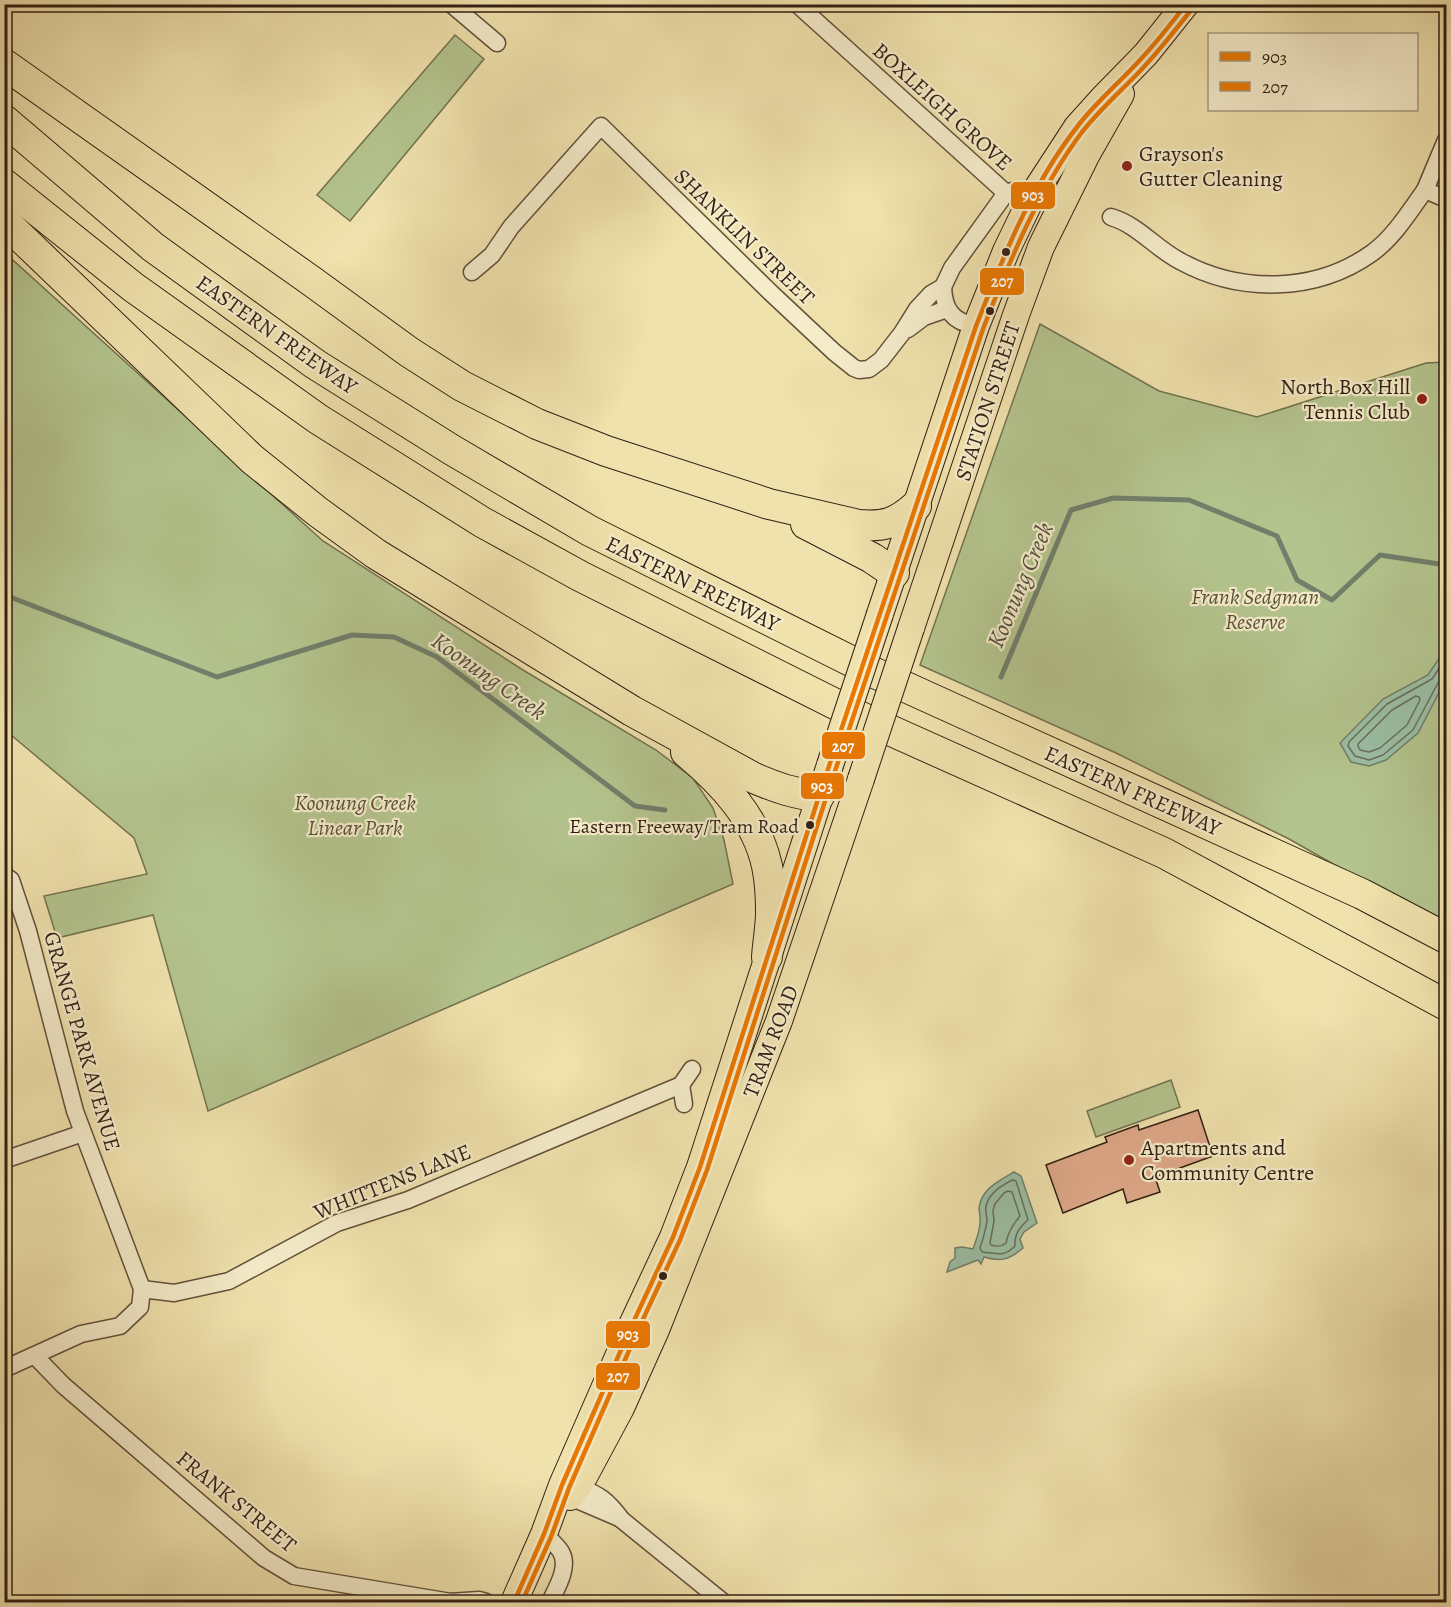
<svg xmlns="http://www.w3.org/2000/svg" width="1451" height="1607" font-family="Alegreya,serif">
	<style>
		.green { fill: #b4c48e; stroke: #737250; stroke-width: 1.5 }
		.water { fill: #9bbfa5; stroke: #717f6b; stroke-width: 1.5 }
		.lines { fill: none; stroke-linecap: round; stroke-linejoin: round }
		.shore { stroke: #666f5c; stroke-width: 1.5 }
		.stream { stroke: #717f6b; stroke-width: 5 }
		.building { fill: #dea889; stroke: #321f13; stroke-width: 1.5 }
		.minor-casing { stroke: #62503a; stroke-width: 19 }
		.primary-casing { stroke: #321f13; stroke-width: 28 }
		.motorway-casing { stroke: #321f13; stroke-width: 32 }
		.minor { stroke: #f5ecca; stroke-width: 16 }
		.primary { stroke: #f0e2ad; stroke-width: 26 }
		.motorway { stroke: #f0e2ad; stroke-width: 30 }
		.primary-bridge-casing { stroke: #321f13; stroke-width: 28; stroke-linecap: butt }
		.primary-bridge { stroke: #f0e2ad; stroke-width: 26 }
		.bus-1-casing { stroke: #f5ecca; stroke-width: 9 }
		.bus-2-casing { stroke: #f5ecca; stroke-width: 9 }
		.bus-1 { stroke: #ea7802; stroke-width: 4.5 }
		.bus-2 { stroke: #ea7802; stroke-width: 4.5 }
		.poi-dot { fill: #8f2418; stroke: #f5ecca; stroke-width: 2 }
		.bus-dot { fill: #321f13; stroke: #f5ecca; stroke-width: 2 }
		.labels { text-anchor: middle; stroke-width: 4.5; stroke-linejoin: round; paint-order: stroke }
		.bus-label { font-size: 20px; fill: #321f13; stroke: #f5ecca; text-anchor: end }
		.street-label { font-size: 22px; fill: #321f13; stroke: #f5ecca }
		.poi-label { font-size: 22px; fill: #321f13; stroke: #f5ecca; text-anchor: start }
		.park-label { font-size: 22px; font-style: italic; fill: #595138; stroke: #f5ecca }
		.water-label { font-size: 24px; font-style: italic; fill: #524f3f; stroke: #f5ecca }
		.line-badge { stroke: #f5ecca; stroke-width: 2 }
		.badge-label { font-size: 16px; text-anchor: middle; font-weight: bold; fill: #fff }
	</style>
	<rect width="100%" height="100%" fill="#f0e2ad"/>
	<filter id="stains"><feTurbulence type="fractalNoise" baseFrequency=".00333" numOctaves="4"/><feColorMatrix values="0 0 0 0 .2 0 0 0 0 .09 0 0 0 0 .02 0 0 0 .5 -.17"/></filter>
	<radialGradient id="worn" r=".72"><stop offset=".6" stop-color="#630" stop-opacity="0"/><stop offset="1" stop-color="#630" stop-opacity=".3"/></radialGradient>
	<!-- green -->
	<g class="green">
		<polygon points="455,35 484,59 350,221 317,195"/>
		<polygon points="4,252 323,541 523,670 656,750 693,778 713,808 724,840 733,884 208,1111 153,915 57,938 44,896 147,874 134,838 5,730"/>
		<polygon points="1040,324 1159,391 1257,417 1426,363 1446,362 1446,928 1289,839 1116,753 920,665"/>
		<polygon points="1171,1080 1180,1107 1096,1137 1087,1111"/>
	</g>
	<!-- water -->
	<g class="water">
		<polygon points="1446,648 1446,682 1444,683 1418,733 1386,760 1369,766 1351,762 1340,743 1383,699 1428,675"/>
		<path d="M1014,1172L1021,1176L1037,1223L1024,1232L1020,1239L1023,1248C1009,1260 1001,1262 984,1257L981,1264L978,1260L947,1272L950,1262L955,1258V1248L962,1247L973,1249C976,1240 980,1231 980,1222C981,1217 979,1212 979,1208C981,1189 1000,1180 1014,1172Z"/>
	</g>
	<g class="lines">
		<!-- shore -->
		<g class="shore">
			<polyline points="1446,658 1432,679 1387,704 1349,742 1348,746 1355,756 1369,760 1383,755 1413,730 1439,681 1442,678 1446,677"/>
			<polygon points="1416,696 1419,697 1420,700 1407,725 1380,748 1369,752 1360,750 1358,746 1358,744 1392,710"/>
			<path d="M1012,1180L1016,1181L1028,1220C1020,1227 1014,1234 1015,1246C1003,1258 997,1253 982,1252L980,1248C983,1239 986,1230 987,1220C987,1216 985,1211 986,1206C989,1193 1001,1186 1012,1180Z"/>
			<path d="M1008,1191L1012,1192L1020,1216C1013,1225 1008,1232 1006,1243C1001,1247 997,1247 991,1245L990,1243L994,1221L993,1210L995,1204L1004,1193Z"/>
		</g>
		<!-- stream -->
		<g class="stream">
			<polyline points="4,593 10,597 217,677 352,635 394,637 437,657 635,806 665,810"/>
			<polyline points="1001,677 1071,510 1113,498 1189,500 1277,536 1297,580 1332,600 1380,555 1446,565"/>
		</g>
	</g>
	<!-- building -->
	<polygon class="building" points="1198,1110 1213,1156 1155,1177 1160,1192 1127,1203 1123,1189 1063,1213 1046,1165 1107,1142 1105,1137 1138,1125 1139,1130"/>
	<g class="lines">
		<defs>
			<g id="minor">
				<polyline points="451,4 497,43"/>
				<polyline points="797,4 1006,193"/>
				<polyline points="1425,190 1446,140"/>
				<path d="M1111,217C1138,225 1155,248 1180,261C1240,294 1316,293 1372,253C1394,237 1410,211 1425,190L1446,199"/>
				<polyline points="472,272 492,255 511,227 601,126 770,292 834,352 854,368 859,370 869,369 881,360 902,333 917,309 931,294 943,287 952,268 1006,193 1012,191 1034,193"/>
				<path d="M943,287C944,309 952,322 976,326"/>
				<polyline points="908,329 924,317 947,309"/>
				<polyline points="4,875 11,880 28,931 75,1111 142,1289"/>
				<polyline points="681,1085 684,1104"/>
				<polyline points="4,1160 83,1133"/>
				<polyline points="35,1356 63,1385 264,1558 294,1576 451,1602"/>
				<polyline points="4,1369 81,1334 120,1326 140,1307 142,1289 174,1293 229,1281 337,1223 408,1200 681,1085 692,1069"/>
				<path d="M577,1486C600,1495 607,1500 622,1520L723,1602"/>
				<polyline points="570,1497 619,1518"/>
				<path d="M544,1534C550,1540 557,1545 561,1552C570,1567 556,1589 550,1602"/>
				<polyline points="449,1602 479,1600 486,1602"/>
			</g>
			<g id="primary">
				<polyline points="880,614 976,326 1006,251 1034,193 1077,127 1105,96 1146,54 1186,4"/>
				<polyline points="911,628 1016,315 1041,247 1087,154 1121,94"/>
				<polyline points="570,1497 584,1477 621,1408 656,1330 779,1021 861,779"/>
				<polyline points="514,1602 544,1534 562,1485 631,1327 673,1237 700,1167 830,765"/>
			</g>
			<g id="motorway">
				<path d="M4,64L310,280L409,352L462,386L537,424L606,451L769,504L859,525C885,527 897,523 916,506"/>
				<polyline points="4,120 153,247 315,364 452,450 590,531 877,674 1362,894 1446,938"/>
				<polyline points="4,184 133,287 318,419 482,522 580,576 865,719 1164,853 1446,1005"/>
				<path d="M4,221L252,459L318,512L376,554L632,711L754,778C777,788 795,794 819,796"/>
				<polyline points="806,524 872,558 894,573"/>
				<path d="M686,752C722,782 757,819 767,866C770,880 771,897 771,912C771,927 768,942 767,957"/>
			</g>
		</defs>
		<!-- minor casing -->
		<use href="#minor" class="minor-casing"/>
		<!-- primary casing -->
		<use href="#primary" class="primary-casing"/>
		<!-- motorway casing -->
		<use href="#motorway" class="motorway-casing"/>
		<!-- minor -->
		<use href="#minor" class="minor"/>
		<!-- primary -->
		<use href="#primary" class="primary"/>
		<!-- motorway -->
		<use href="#motorway" class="motorway"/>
		<defs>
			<g id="primary-bridge">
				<polyline points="830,765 880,614"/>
				<polyline points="861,779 911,628"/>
			</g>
		</defs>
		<!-- primary-bridge casing -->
		<use href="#primary-bridge" class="primary-bridge-casing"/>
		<!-- primary-bridge -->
		<use href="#primary-bridge" class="primary-bridge"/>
		<defs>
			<path id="bus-1" d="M514,1602L544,1534L562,1485L631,1327L673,1237L700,1167L819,796L976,326C1003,257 1031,186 1077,127C1095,103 1119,83 1139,61C1156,43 1171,24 1186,4"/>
			<path id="bus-2" d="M522,1602L551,1537L569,1488L638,1330L680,1240L707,1170L826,798L983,329C1010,260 1038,191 1082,132C1100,109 1122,90 1142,69C1160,50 1176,29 1192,9"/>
		</defs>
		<!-- bus-1 casing -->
		<use href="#bus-1" class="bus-1-casing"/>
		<!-- bus-2 casing -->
		<use href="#bus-2" class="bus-2-casing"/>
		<!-- bus-1 -->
		<use href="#bus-1" class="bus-1"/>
		<!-- bus-2 -->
		<use href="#bus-2" class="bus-2"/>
	</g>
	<!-- markers -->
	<g class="poi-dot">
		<circle cx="1127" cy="166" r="6"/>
		<circle cx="1422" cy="399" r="6"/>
		<circle cx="1129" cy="1160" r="6"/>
	</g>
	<g class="bus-dot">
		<circle cx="1006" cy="252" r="5"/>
		<circle cx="990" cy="311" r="5"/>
		<circle cx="810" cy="825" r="5"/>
		<circle cx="663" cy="1276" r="5"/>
	</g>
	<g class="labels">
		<!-- bus labels -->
		<g class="bus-label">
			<text x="799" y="833">Eastern Freeway/Tram Road</text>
		</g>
		<!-- street labels -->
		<g class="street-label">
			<text transform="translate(943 106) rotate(42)" y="8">BOXLEIGH GROVE</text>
			<text transform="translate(745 236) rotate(44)" y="8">SHANKLIN STREET</text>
			<text transform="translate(277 334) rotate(35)" y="8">EASTERN FREEWAY</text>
			<text transform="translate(987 401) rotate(-72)" y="8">STATION STREET</text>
			<text transform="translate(693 583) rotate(26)" y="8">EASTERN FREEWAY</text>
			<text transform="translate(1133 790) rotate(24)" y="8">EASTERN FREEWAY</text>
			<text transform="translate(83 1041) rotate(74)" y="8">GRANGE PARK AVENUE</text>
			<text transform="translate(770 1041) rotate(-69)" y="8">TRAM ROAD</text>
			<text transform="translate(392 1181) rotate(-22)" y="8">WHITTENS LANE</text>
			<text transform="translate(237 1501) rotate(39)" y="8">FRANK STREET</text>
		</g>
		<!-- poi labels -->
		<g class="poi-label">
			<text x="1139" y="161">Grayson's<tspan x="1139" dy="25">Gutter Cleaning</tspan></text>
			<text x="1410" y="394" text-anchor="end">North Box Hill<tspan x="1410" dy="25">Tennis Club</tspan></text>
			<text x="1141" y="1155">Apartments and<tspan x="1141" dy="25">Community Centre</tspan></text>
		</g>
		<!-- park labels -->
		<g class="park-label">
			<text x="1255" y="604">Frank Sedgman<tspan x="1255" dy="25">Reserve</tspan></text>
			<text x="355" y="810">Koonung Creek<tspan x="355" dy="25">Linear Park</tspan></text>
		</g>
		<!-- water labels -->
		<g class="water-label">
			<text transform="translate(1020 585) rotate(-67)" y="8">Koonung Creek</text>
			<text transform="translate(489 676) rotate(35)" y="8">Koonung Creek</text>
		</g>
	</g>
	<g class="line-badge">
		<rect x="1010" y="181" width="46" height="29" rx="6" fill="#ea7802"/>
		<rect x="979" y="267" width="46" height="29" rx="6" fill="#ea7802"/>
		<rect x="821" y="731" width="45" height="29" rx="6" fill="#ea7802"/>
		<rect x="800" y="772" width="45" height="28" rx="6" fill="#ea7802"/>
		<rect x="605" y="1320" width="46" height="29" rx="6" fill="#ea7802"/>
		<rect x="595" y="1362" width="46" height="29" rx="6" fill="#ea7802"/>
	</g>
	<g class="badge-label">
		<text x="1033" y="201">903</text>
		<text x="1002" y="287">207</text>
		<text x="843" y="752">207</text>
		<text x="822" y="792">903</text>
		<text x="628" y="1340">903</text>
		<text x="618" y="1382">207</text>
	</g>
	<!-- margin -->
	<rect width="1451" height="1607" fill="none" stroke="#f0e2ad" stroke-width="24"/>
	<rect x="6" y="6" width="1439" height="1595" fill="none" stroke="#321f13" stroke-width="3"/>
	<rect x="12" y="12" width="1427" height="1583" fill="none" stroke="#321f13" stroke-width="1.5"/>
	<!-- legend -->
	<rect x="1208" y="33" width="210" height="78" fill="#f5ecca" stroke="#a79a81" stroke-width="1.5"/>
	<rect x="1220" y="52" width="30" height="9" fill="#ea7802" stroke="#a79a81" stroke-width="1.5"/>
	<text x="1262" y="63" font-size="18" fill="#321f13">903</text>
	<rect x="1220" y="82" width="30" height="9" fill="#ea7802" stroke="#a79a81" stroke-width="1.5"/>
	<text x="1262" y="93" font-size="18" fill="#321f13">207</text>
	<rect width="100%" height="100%" filter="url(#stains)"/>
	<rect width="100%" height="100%" fill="url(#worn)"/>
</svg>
